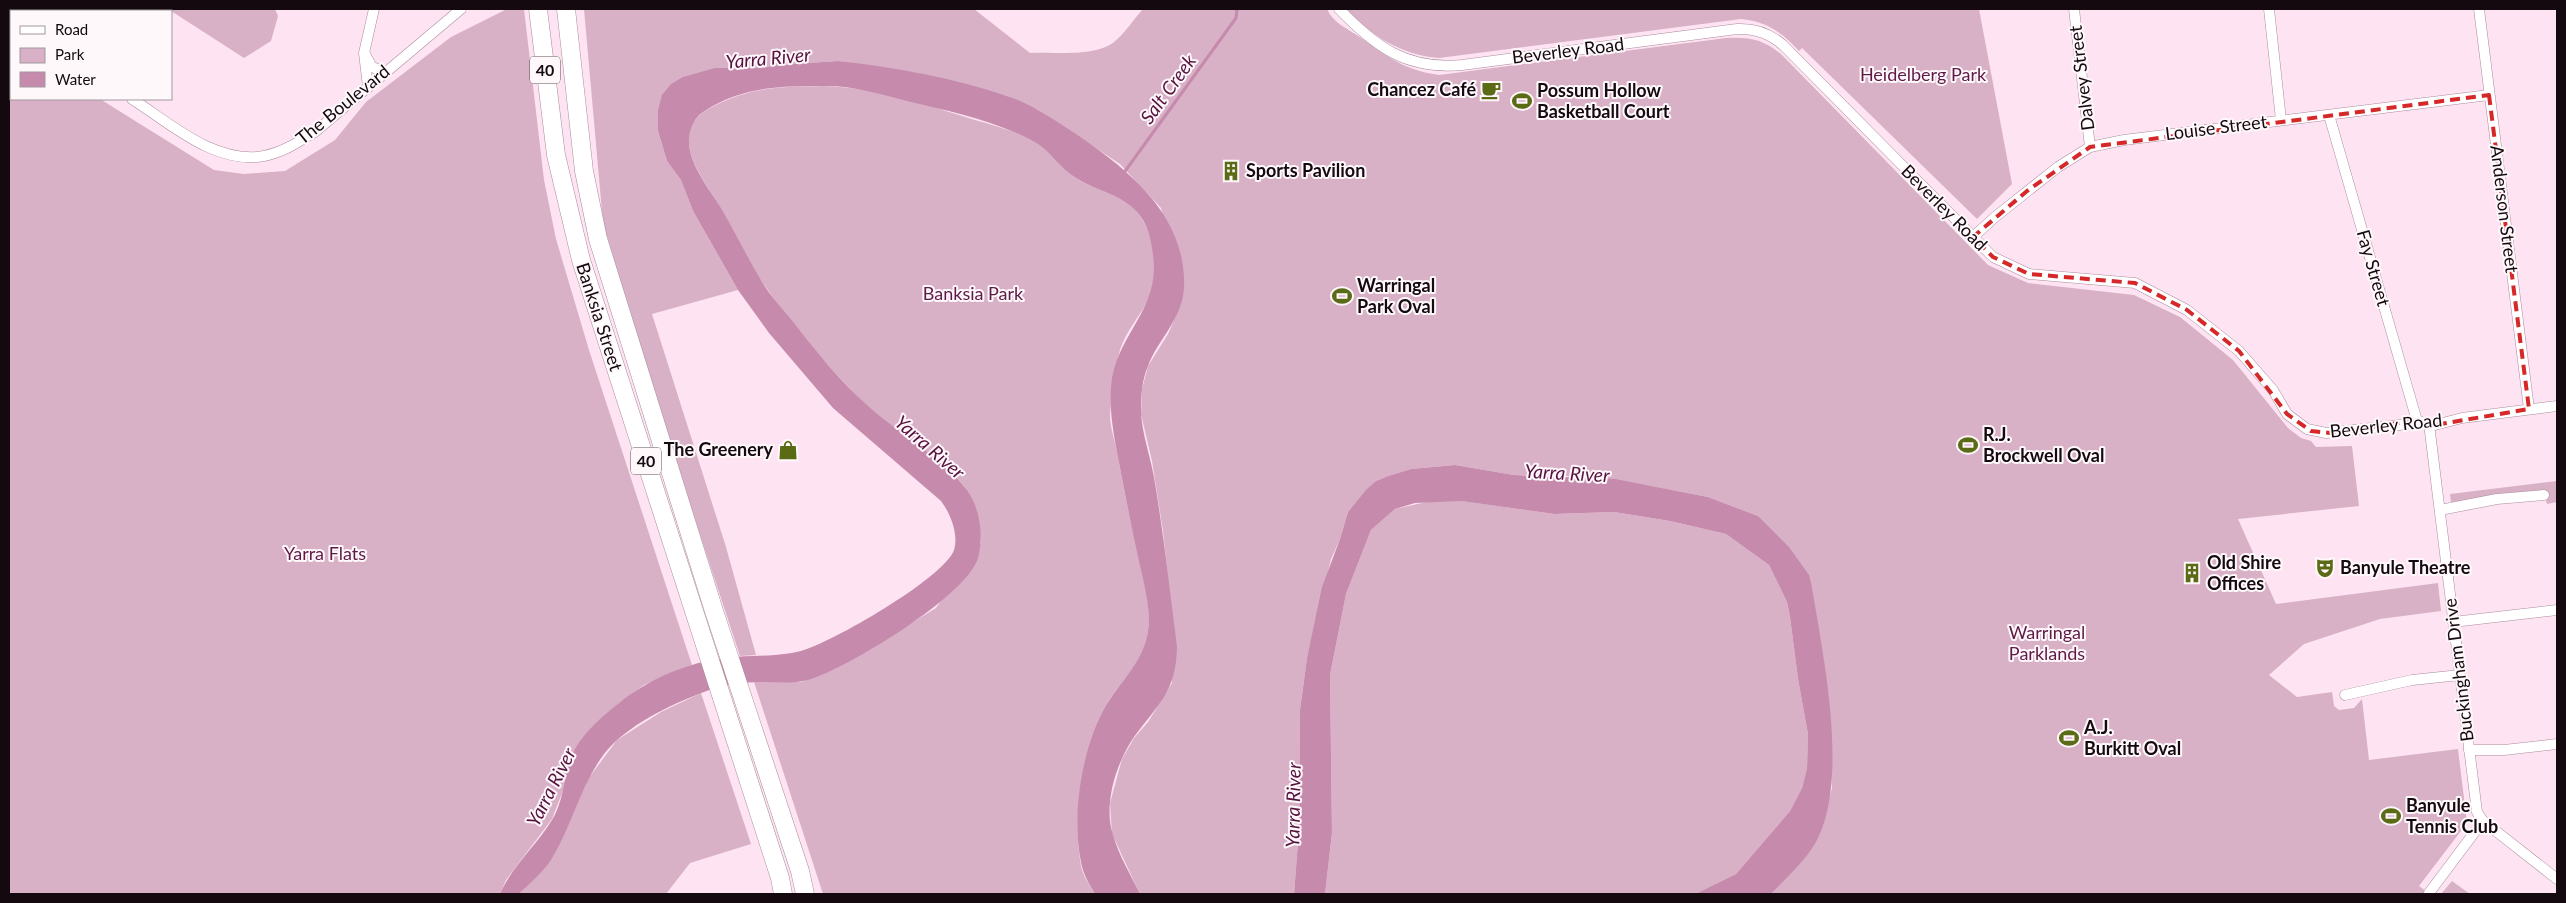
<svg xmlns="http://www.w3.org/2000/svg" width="2566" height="903" font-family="Lato,sans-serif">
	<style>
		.green { fill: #d8b1c6 }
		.water { fill: #c68bac }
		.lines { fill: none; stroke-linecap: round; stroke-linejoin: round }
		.stream { stroke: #c68bac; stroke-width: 3 }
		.street-casing { stroke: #aa8c9c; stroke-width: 11 }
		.highway-casing { stroke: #aa8c9c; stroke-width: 19 }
		.street { stroke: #fff; stroke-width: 10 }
		.highway { stroke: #fff; stroke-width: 18 }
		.marked { fill: none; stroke: #d62828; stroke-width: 4; stroke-dasharray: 10 6; stroke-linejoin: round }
		.labels { text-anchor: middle; stroke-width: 4; stroke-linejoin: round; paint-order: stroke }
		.shield { fill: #fef8fb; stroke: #5a5156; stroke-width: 1 }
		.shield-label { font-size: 16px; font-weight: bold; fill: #13090f }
		.street-label { font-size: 18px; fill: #13090f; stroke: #fef8fb }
		.park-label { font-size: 18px; fill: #5f1947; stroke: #fef8fb }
		.poi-label { font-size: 18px; font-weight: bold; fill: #13090f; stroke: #fef8fb; text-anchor: start }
		.water-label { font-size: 19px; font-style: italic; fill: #571240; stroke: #fef8fb }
	</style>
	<rect width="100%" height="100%" fill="#fee4f2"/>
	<!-- green -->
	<g class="green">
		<polygon points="168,9 275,9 278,16 271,41 244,58"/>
		<polygon points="507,9 524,9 544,180 556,239 589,350 692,665 644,685 619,703 603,719 564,788 552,819 506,880 500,894 9,894 9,48 11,50 11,99 100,99 214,170 244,174 285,171 335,140 366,102 451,37"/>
		<path d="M584,9H974L1030,53C1053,52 1096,57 1114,42C1125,33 1134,19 1143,9H1327C1333,22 1343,26 1355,34C1387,55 1399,69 1439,75L1726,38C1750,37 1762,39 1781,54L1988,265L2028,283L2134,295L2180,317L2233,360L2288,428L2301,438L2311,441L2316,447L2352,446L2359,506L2238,519L2276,604L2438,583L2441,611L2380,619L2304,644L2269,675L2297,697L2332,692L2334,706L2339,710L2354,708L2362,699L2369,760L2458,749L2467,823L2419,886L2430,894H1771L1793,870L1819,836L1832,788L1828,706L1812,587L1758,516L1708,497L1650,486L1558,475H1514L1455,465L1411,469L1388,476L1376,481L1348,512L1340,539L1331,559L1307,658L1300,710L1299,829L1294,894H1140L1112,834L1110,803L1122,759L1134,738L1148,722L1172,683L1169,587L1163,531L1152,461L1141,414L1142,389L1148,366L1168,334L1181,304L1161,208L1120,164L1038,110L1007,96L917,73L838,61L778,65L760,68H715L658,131L667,161L681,180L693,211L738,290L652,314L726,547L756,655L740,656L655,398L603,223Z"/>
		<path d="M1346,9H1979L2012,184L1977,219L1802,48L1799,51C1783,33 1766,21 1741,19L1439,58C1402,55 1371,36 1346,9Z"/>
		<path d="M824,86C874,87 927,105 975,120C995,126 1017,131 1035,142C1053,152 1062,170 1079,180C1090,187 1103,189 1114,194C1144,209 1155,238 1155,270C1155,304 1132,318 1121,347C1116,360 1111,401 1110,416C1110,427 1115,441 1117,452C1122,479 1127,505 1133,531C1140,566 1155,606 1146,642C1140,665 1122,681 1109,700C1081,744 1072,815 1081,866C1083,876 1090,886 1095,894H823L754,682H802L836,668L872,647L936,608L981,543C979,523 977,503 964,486C937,453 896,434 865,404C829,368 794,328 765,286C748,262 735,233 720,207C708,186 679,152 692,125C697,115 705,111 714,106C752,86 783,87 824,86Z"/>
		<polygon points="2557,481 2557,502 2547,504 2543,490 2451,502 2450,494"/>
		<polygon points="1431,501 1462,501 1554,514 1614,512 1670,521 1726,534 1769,565 1787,602 1790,617 1798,679 1808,734 1807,768 1802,788 1790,811 1736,874 1695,894 1325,894 1332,833 1330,675 1346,594 1371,530 1395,509"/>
		<polygon points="701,693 751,844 690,863 666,894 519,894 550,861 588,779 617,740 661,712"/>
		<polygon points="2452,881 2470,894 2441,894"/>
	</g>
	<!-- water -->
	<g class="water">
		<path d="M838,61C895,67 953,78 1007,96C1032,104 1054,120 1076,134C1129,170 1187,216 1184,288C1182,320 1158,339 1148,366C1142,380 1141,395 1141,410C1141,432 1152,461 1155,483C1164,537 1170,592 1177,647C1176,692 1159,703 1134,737C1116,763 1103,805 1113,835C1119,856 1131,875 1140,894H1095C1089,884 1083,874 1081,862C1071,815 1082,743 1108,702C1123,679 1144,660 1148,631C1151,608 1144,584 1139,561C1132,530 1126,499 1120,468C1115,441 1109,415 1111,387C1115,334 1161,311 1153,255C1151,239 1148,224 1137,212C1120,193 1096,191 1076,178C1058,167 1051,150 1031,140C993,120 948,111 907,101C880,94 854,86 826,86C783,86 749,86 711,107C704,112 698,114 694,122C677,151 707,185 721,208C735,232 747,257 761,280C769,294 780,306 790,318C814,349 839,380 868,406C900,435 941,456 967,490C980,508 984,537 978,558C967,596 846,669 808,680C793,684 777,682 761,682C742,682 722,685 704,692C670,705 627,725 604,754C580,786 572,826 551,860C543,872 530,883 519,894H500C512,866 536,846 552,820C565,799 564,771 575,749C585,731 604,715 619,703C649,679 688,662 726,658C750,655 778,657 801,651C831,643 944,578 954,550C959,534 950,513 941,501L833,408L769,333L738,290L693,211L681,180L667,161L658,131V110L662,95L671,84L683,77L715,68H760L778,65Z"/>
		<path d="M1455,465L1514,475L1615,479L1708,497L1758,516L1789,547L1809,575L1812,587C1823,656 1848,772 1819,836C1809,858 1787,877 1771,894H1695L1736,874L1790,811L1802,788L1807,768L1808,734L1798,679L1790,617L1787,602L1769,565L1726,534L1670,521L1614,512L1554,514L1461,501L1415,503L1395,509L1371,530L1346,594L1330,675L1332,833L1325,894H1294L1299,829L1300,710L1307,658L1322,587L1340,539L1348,512L1366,490L1376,481L1388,476L1411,469Z"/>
	</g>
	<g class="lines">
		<!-- stream -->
		<polyline class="stream" points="1123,174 1236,18 1237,9"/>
		<defs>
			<g id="street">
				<path d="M1339,9C1376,47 1406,70 1462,65L1737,29C1756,28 1771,34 1784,46L1993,257L2029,274L2135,283L2187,310L2239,351L2273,390L2287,414L2307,429L2326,433L2400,425L2417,421L2435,425L2462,418L2557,406"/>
				<polyline points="2074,9 2090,147"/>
				<polyline points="2269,9 2281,120"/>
				<polyline points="2479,9 2529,409"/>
				<polyline points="9,36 11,37"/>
				<polyline points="365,54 372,67 385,72"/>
				<polyline points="368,87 364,53 374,9"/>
				<path d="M132,99C170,123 215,165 264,156C284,152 300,141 316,131L461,9"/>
				<polyline points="2329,115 2417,421"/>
				<polyline points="1973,237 1995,217 2058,167 2090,147 2124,140 2489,95"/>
				<polyline points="2429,424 2477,812 2483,821 2557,879"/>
				<polyline points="2440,510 2497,499 2544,495"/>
				<polyline points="2453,622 2557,610"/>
				<polyline points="2345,695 2412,680 2460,675"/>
				<polyline points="2469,750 2504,750 2557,744"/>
				<polyline points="2429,893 2483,821"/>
			</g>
			<g id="highway">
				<polyline points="538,9 556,155 581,260 780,878 783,894"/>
				<polyline points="566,9 584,171 598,239 714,611 800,871 805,894"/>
			</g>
		</defs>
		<!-- street casing -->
		<use href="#street" class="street-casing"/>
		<!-- highway casing -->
		<use href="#highway" class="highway-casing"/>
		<!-- street -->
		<use href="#street" class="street"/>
		<!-- highway -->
		<use href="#highway" class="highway"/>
	</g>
	<!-- marked area -->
	<path class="marked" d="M2489,95L2529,409L2435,425L2411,421L2330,433L2311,431L2287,414L2239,351L2187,310L2135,283L2029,274L1993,257L1973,237L2027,191L2090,147Z"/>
	<!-- icons -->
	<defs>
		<symbol id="cafe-bare" viewBox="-9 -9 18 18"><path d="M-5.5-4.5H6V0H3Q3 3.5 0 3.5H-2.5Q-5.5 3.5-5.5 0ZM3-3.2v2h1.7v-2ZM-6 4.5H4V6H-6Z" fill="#5a6a15" stroke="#fef8fb" stroke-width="2.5" paint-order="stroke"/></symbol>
		<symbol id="stadium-bare" viewBox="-9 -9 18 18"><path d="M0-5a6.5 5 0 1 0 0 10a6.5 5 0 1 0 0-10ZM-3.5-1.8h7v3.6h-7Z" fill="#5a6a15" stroke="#fef8fb" stroke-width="2.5" paint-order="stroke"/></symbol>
		<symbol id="building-bare" viewBox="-9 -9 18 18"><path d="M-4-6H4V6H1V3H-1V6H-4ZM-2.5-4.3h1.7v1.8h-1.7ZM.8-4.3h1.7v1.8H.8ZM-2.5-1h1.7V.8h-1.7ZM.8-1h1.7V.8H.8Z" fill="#5a6a15" stroke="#fef8fb" stroke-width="2.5" paint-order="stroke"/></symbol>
		<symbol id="shop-bare" viewBox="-9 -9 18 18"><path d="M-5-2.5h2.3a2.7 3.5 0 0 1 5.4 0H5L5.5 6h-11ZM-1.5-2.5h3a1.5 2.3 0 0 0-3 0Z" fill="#5a6a15" stroke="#fef8fb" stroke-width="2.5" paint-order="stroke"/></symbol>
		<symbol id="theatre-bare" viewBox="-9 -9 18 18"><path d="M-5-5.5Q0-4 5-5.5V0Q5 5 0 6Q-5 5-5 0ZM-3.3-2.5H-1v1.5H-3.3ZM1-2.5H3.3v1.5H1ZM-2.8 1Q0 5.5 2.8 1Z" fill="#5a6a15" stroke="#fef8fb" stroke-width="2.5" paint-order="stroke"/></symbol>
	</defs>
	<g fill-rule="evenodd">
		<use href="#cafe-bare" x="1477" y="76" width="28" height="28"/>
		<use href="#stadium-bare" x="1508" y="87" width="28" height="28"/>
		<use href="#building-bare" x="1217" y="157" width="28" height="28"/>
		<use href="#stadium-bare" x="1328" y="282" width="28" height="28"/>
		<use href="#stadium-bare" x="1954" y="431" width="28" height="28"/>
		<use href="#shop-bare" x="774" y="436" width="28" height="28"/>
		<use href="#theatre-bare" x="2311" y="554" width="28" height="28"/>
		<use href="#building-bare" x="2178" y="559" width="28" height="28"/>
		<use href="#stadium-bare" x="2055" y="724" width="28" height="28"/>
		<use href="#stadium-bare" x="2377" y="802" width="28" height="28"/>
	</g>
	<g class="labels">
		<!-- shield labels -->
		<g class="shield">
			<rect x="530" y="56.5" width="30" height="27" rx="4"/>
			<rect x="631" y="447.5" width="30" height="27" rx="4"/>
		</g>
		<g class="shield-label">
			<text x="545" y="76">40</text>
			<text x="646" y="467">40</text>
		</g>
		<!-- street labels -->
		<g class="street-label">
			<text transform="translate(1568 51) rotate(-7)" y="6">Beverley Road</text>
			<text transform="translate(2082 78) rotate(-97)" y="6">Dalvey Street</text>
			<text transform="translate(343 105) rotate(-39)" y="6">The Boulevard</text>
			<text transform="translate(2216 128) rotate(-7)" y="6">Louise Street</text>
			<text transform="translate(1944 208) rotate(45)" y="6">Beverley Road</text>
			<text transform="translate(2504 209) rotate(83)" y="6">Anderson Street</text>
			<text transform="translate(2373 268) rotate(74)" y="6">Fay Street</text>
			<text transform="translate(599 317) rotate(72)" y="6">Banksia Street</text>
			<text transform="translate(2386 426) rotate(-6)" y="6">Beverley Road</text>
			<text transform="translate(2459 670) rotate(-97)" y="6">Buckingham Drive</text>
		</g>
		<!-- park labels -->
		<g class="park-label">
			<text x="1923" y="81">Heidelberg Park</text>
			<text x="973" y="300">Banksia Park</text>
			<text x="325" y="560">Yarra Flats</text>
			<text x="2047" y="639">Warringal<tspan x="2047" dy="21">Parklands</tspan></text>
		</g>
		<!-- poi labels -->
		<g class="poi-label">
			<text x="1476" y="96" text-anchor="end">Chancez Café</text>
			<text x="1537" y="97">Possum Hollow<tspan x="1537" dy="21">Basketball Court</tspan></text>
			<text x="1246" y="177">Sports Pavilion</text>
			<text x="1357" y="292">Warringal<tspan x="1357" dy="21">Park Oval</tspan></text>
			<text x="1983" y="441">R.J.<tspan x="1983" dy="21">Brockwell Oval</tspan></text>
			<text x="773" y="456" text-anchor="end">The Greenery</text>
			<text x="2207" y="569">Old Shire<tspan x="2207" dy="21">Offices</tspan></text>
			<text x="2340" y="574">Banyule Theatre</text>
			<text x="2084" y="734">A.J.<tspan x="2084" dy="21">Burkitt Oval</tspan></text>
			<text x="2406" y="812">Banyule<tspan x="2406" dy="21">Tennis Club</tspan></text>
		</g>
		<!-- water labels -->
		<g class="water-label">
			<text transform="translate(768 58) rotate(-5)" y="7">Yarra River</text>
			<text transform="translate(1168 89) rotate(-54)" y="7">Salt Creek</text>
			<text transform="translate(930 447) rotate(41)" y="7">Yarra River</text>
			<text transform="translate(1567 473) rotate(3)" y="7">Yarra River</text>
			<text transform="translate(551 787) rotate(-63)" y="7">Yarra River</text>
			<text transform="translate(1293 805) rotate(-89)" y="7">Yarra River</text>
		</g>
	</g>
	<!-- border -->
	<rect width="2566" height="903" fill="none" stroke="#13090f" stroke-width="20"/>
	<!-- legend -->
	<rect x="10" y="10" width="162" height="90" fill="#fef8fb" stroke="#a0989d"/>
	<rect x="20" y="26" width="25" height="8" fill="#ffffff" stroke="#a0989d"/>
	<text x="55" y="35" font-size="15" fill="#13090f">Road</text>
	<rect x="20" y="48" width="25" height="15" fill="#d8b1c6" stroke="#a0989d"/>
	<text x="55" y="60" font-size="15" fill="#13090f">Park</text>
	<rect x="20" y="72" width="25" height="15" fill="#c68bac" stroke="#a0989d"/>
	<text x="55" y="85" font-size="15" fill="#13090f">Water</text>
</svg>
